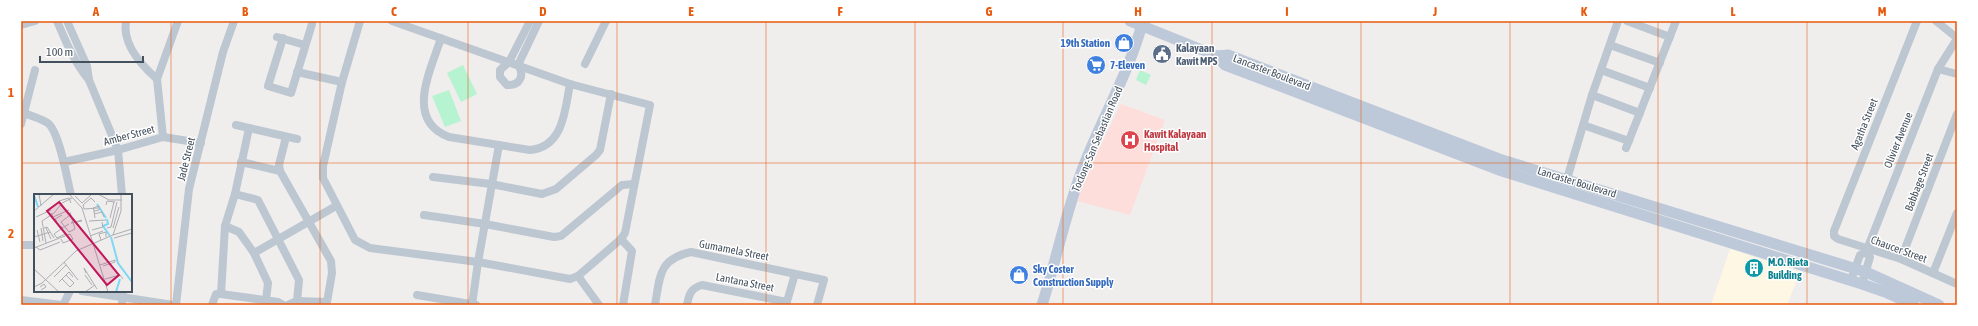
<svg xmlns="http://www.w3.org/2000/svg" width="1978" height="326" font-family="'Asap Condensed',sans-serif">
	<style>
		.commercial { fill: #fef7e3 }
		.medical { fill: #fddeda }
		.green { fill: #b6f3d0 }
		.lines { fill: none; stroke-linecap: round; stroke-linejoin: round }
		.street { stroke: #bcc7d1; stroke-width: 8 }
		.secondary { stroke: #bdc9d9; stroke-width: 11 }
		.grid { fill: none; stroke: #e8590c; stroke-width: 1; stroke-opacity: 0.55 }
		.labels { text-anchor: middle; stroke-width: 3; stroke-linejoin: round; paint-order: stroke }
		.shop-label { font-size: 11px; font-weight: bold; fill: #366cbe; stroke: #fff; text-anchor: start }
		.service-label { font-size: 11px; font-weight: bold; fill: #4e5e75; stroke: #fff; text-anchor: start }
		.street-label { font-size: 11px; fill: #43505d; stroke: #fff }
		.health-label { font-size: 11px; font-weight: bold; fill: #be3a42; stroke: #fff; text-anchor: start }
		.culture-label { font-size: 11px; font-weight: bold; fill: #0d838f; stroke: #fff; text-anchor: start }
		.inset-river { fill: none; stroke: #7ed8f5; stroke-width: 2 }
		.inset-road { fill: none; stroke: #abaeb3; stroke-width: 1 }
		.view { fill: #c2185b; fill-opacity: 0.15; stroke: #c2185b; stroke-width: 2 }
		.inset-edge { fill: none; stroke: #43505d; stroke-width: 2 }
		.neatline { fill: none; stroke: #e8590c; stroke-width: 1.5 }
		.grid-label { font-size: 13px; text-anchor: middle; font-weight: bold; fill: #e8590c }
	</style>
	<rect width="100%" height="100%" fill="#f0eded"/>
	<!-- commercial -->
	<polygon class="commercial" points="1730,249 1800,272 1787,305 1711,305"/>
	<!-- medical -->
	<polygon class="medical" points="1121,104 1165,120 1130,215 1077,201 1093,161"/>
	<!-- green -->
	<g class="green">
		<polygon points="463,65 477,94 461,102 447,73"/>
		<polygon points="1140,70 1151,75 1146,85 1136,80"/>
		<polygon points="449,90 461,121 445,127 432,96"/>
	</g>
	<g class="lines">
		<!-- street -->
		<g class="street">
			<path d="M57,21C66,42 74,62 89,80"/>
			<polyline points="67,21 87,66 89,80 118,150 122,195"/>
			<path d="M126,21C122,44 141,65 157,79"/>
			<polyline points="360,21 342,82 323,166 323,178 355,240 370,248 478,262 570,279 578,276 621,239 625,233 650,105 570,84 392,21"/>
			<path d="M530,21L509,62L500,70V77L507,85C520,86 525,75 518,65L539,21"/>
			<polyline points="1627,21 1670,37"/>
			<polyline points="1917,21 1834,231 1834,236 1838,239 1901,259 1957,284"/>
			<polyline points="1936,21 1957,38"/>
			<polyline points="21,25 35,21"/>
			<polyline points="277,37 305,45"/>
			<polyline points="283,38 268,86 291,93 312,24"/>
			<path d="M441,38C431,70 404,120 449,137L530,150C564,147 565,109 570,84"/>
			<polyline points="1610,45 1660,63"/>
			<polyline points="585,64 606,21"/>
			<polyline points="1938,69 1957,74"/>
			<polyline points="1601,70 1650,88"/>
			<polyline points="297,72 342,82"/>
			<polyline points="1592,95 1640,113"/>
			<path d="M24,113C31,116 43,119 49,124C60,135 67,179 71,195"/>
			<polyline points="21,124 35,70"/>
			<polyline points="236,125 297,139"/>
			<polyline points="1583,125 1629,141"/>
			<polyline points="163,137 157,79 178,21"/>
			<polyline points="286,137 279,165 280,171 331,261 332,273 327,302 297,301 288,305"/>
			<polyline points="1626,148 1676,21"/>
			<polyline points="64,162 118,150 163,137 201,143"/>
			<polyline points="241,162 280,171"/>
			<polyline points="433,177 491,184 542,194 556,189 596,155 600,150 611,94"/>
			<polyline points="1567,179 1592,95 1618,21"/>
			<polyline points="235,194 258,200 299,280 297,301"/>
			<polyline points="424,215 485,224 554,237 561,236 622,185 634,184"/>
			<polyline points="225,226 239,232 254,253 268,283 266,300"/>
			<polyline points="621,239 632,251 623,305"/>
			<polyline points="21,245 35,245"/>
			<polyline points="254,253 336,206"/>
			<polyline points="1901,259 1957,114"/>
			<polyline points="1933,273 1957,213"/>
			<polyline points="578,276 599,305"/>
			<polyline points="1851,280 1860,255 1866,252 1938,69 1957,39"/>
			<polyline points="1862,284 1870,257 1866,252"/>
			<polyline points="82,291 173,305"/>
			<polyline points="221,294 225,226 235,194 249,128"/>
			<polyline points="417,295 476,305"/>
			<polyline points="21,300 61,305"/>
			<polyline points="63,305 70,291"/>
			<polyline points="122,305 123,291"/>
			<polyline points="176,305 189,189 223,52 234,21"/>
			<polyline points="212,305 216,294 221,294 278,302 283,305"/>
			<polyline points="472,305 478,262 499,145"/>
			<path d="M655,305C660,277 658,259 691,252L824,280L817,305"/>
			<path d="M687,305C689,294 691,288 702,285L787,302"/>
			<polyline points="786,305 795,274"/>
		</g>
		<!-- secondary -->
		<g class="secondary">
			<polyline points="1130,21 1217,56 1225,65 1502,171 1862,284 1885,292 1914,305"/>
			<polyline points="1217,56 1228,55 1499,159 1866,272 1939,305"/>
			<path d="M1042,305C1057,258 1066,210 1084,165C1103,116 1129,73 1143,21"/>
		</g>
	</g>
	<!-- grid -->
	<path class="grid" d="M171,21V305M320,21V305M468,21V305M617,21V305M766,21V305M915,21V305M1063,21V305M1212,21V305M1361,21V305M1510,21V305M1658,21V305M1807,21V305M21,163H1957"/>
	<!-- icons -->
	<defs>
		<symbol id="shop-disc" viewBox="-11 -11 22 22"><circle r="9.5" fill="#3f7fe0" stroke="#fff"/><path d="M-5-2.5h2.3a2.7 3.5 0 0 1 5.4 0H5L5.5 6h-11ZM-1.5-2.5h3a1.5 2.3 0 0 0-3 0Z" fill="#fff"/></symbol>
		<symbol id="civic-disc" viewBox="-11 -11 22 22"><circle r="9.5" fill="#5c6f8a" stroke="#fff"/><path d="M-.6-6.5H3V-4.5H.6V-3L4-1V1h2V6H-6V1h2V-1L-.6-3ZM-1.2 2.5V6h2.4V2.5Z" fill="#fff"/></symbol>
		<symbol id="supermarket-disc" viewBox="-11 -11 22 22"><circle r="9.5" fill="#3f7fe0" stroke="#fff"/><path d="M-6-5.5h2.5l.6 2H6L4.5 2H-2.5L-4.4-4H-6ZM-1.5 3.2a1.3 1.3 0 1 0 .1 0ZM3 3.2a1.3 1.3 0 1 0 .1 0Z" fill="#fff"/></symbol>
		<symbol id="hospital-disc" viewBox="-11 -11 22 22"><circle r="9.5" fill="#e0444e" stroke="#fff"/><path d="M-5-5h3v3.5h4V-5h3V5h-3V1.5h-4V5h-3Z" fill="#fff"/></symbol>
		<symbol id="building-disc" viewBox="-11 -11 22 22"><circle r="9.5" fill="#0f9aa8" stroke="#fff"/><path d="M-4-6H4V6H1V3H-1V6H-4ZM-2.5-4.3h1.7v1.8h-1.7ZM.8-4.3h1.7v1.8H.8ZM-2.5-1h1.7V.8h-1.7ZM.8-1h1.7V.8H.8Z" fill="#fff"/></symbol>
	</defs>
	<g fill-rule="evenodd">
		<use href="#shop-disc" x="1113" y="32" width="22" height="22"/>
		<use href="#civic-disc" x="1151" y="43" width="22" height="22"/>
		<use href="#supermarket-disc" x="1085" y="54" width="22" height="22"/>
		<use href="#hospital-disc" x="1119" y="129" width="22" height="22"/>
		<use href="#building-disc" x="1743" y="257" width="22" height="22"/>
		<use href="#shop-disc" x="1008" y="264" width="22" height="22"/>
	</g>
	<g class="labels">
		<!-- shop labels -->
		<g class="shop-label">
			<text x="1110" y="47" text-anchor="end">19th Station</text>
			<text x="1110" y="69">7-Eleven</text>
			<text x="1033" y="273">Sky Coster<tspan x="1033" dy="13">Construction Supply</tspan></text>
		</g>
		<!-- service labels -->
		<g class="service-label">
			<text x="1176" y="52">Kalayaan<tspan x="1176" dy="13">Kawit MPS</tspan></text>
		</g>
		<!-- street labels -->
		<g class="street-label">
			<text transform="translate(1272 72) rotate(21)" y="4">Lancaster Boulevard</text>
			<text transform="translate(1864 124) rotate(-68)" y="4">Agatha Street</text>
			<text transform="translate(129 135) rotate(-15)" y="4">Amber Street</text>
			<text transform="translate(1097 139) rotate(-67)" y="4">Toclong-San Sebastian Road</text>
			<text transform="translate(1898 140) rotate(-68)" y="4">Olivier Avenue</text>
			<text transform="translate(186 159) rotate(-76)" y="4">Jade Street</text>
			<text transform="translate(1577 182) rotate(17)" y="4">Lancaster Boulevard</text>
			<text transform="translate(1919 182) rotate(-69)" y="4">Babbage Street</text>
			<text transform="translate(1899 249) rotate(20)" y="4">Chaucer Street</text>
			<text transform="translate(734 250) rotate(11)" y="4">Gumamela Street</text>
			<text transform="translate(745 282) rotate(11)" y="4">Lantana Street</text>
		</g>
		<!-- health labels -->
		<g class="health-label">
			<text x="1144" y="138">Kawit Kalayaan<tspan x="1144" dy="13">Hospital</tspan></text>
		</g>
		<!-- culture labels -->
		<g class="culture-label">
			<text x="1768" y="266">M.O. Rieta<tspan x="1768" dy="13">Building</tspan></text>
		</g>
	</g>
	<!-- overview -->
	<g transform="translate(34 194)">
		<rect width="98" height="98" fill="#f0eded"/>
		<path class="inset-river" d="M0,1L4,13M63,10L72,24M73,25L74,30L69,32L76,42M77,43L84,69L98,88M82,98L86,85"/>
		<path class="inset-road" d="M5,0L7,12M35,0L48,14L74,98M64,0L75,6H88M41,2L48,9L58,0M61,8L57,4L49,11L50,15L64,14M27,10L25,7L35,4L37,9M72,11L73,7L81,8M0,17L20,0M60,17L65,16V12L59,14L60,17L61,24M17,19L19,23L35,16M60,20L68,18L70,23M36,21L27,28L35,38L41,35L36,18M2,23L17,16M76,24L80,8M21,25L23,27L21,25L28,21M48,26L37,29L48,27M55,27L72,26M27,32L31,40L23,44L20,40L27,35L28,34L30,33L35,30M7,34L9,47M10,34L13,33L20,44M12,34L17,45M73,34L77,33L83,8M79,34L85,13M3,36L6,48M58,36L69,33L68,28M79,41L98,35M56,42L69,37M0,43L16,38M80,44L98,39M27,45L29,49L39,45M67,46L65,40L72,38V43M12,49L8,27L20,19L28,9L38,4M2,53L6,56L26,48M0,54L36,40L39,45M30,68L44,86M66,71L81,66V68L69,72M0,75L25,98M52,79L50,74L63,95M51,81L58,91M20,83L32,71M28,85L36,93L40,89L32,81M71,85L86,81L89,85M25,88L35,78L39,83M0,93L8,89L42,57L79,41L87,17V0M6,93L10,90L12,93L7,96M51,98L61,91"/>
		<path class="view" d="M25,8L85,81L73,91L13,17Z"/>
		<rect width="98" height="98" class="inset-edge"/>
	</g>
	<!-- border -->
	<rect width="1978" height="326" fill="none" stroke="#ffffff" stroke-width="44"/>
	<!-- scale -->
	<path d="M40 56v6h103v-6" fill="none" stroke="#43505d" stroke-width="2"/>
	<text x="46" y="56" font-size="12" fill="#43505d" stroke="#ffffff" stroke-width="3" paint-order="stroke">100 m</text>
	<rect x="22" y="22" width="1934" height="282" class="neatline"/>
	<g class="grid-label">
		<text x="96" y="16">A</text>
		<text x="245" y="16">B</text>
		<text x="394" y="16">C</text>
		<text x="543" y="16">D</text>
		<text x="691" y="16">E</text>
		<text x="840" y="16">F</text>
		<text x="989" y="16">G</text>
		<text x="1138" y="16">H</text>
		<text x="1287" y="16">I</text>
		<text x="1435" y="16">J</text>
		<text x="1584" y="16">K</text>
		<text x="1733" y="16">L</text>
		<text x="1882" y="16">M</text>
		<text x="11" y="97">1</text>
		<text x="11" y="238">2</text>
	</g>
</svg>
